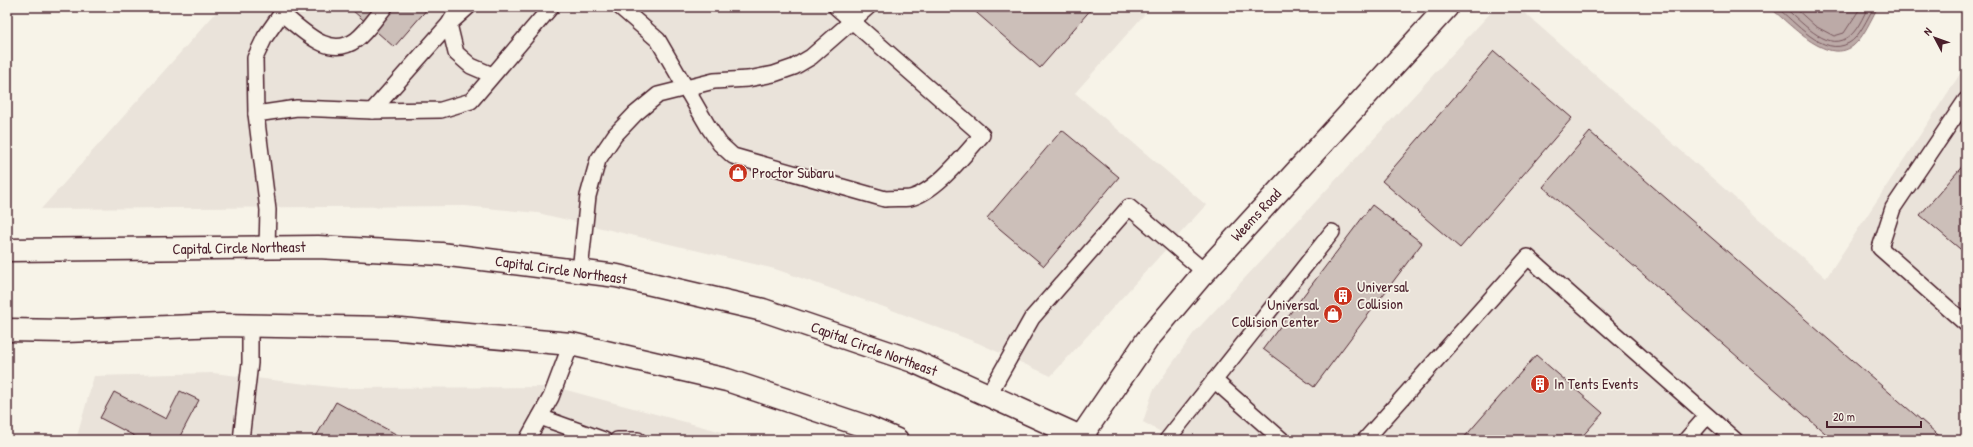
<svg xmlns="http://www.w3.org/2000/svg" width="1973" height="447" font-family="'Patrick Hand',sans-serif">
	<style>
		.built { fill: #eae3da }
		.water { fill: #bcaaa7; stroke: #8e7275 }
		.lines { fill: none; stroke-linecap: round; stroke-linejoin: round }
		.shore { stroke: #78575d; stroke-width: 1 }
		.building { fill: #ccbfb9; stroke: #4a1f2b }
		.service-casing { stroke: #4a1f2b; stroke-width: 18 }
		.minor-casing { stroke: #4a1f2b; stroke-width: 25 }
		.primary-casing { stroke: #4a1f2b; stroke-width: 25 }
		.service { stroke: #f7f3e8; stroke-width: 15 }
		.minor { stroke: #f7f3e8; stroke-width: 22 }
		.primary { stroke: #f7f3e8; stroke-width: 22 }
		.labels { text-anchor: middle; stroke-width: 3.5; stroke-linejoin: round; paint-order: stroke }
		.poi-label { font-size: 15px; fill: #4a1f2b; stroke: #f7f3e8; text-anchor: start }
		.street-label { font-size: 15px; fill: #4a1f2b; stroke: #f7f3e8 }
	</style>
	<rect width="100%" height="100%" fill="#f7f3e8"/>
	<filter id="ink" filterUnits="userSpaceOnUse"><feTurbulence type="fractalNoise" baseFrequency=".025" numOctaves="2"/><feDisplacementMap in="SourceGraphic" scale="8" xChannelSelector="R" yChannelSelector="G"/><feConvolveMatrix kernelMatrix="1 2 1 2 8 2 1 2 1" color-interpolation-filters="sRGB"/></filter>
	<g filter="url(#ink)">
		<!-- built -->
		<g class="built">
			<polygon points="221,7 1151,7 1075,93 1206,205 1051,376 978,343 884,307 775,269 538,213 465,206 41,209"/>
			<polygon points="1496,7 1518,7 1826,278 1966,65 1966,440 1175,440 1143,422 1153,391 1193,334"/>
			<polygon points="213,373 340,388 555,387 752,440 76,440 94,376"/>
		</g>
		<!-- water -->
		<path class="water" d="M1769,7H1878C1871,19 1864,37 1853,46C1826,66 1789,22 1769,7Z"/>
		<g class="lines">
			<!-- shore -->
			<g class="shore">
				<path d="M1776,7C1795,21 1823,58 1849,43C1859,38 1868,17 1874,7"/>
				<path d="M1784,7C1799,19 1826,52 1847,38C1857,32 1863,17 1868,7"/>
				<polyline points="1794,7 1815,26 1834,36 1844,33 1861,7"/>
			</g>
		</g>
		<!-- building -->
		<g class="building">
			<polygon points="355,7 429,7 394,47 352,10"/>
			<polygon points="970,7 1093,7 1040,68"/>
			<polygon points="1494,51 1572,118 1460,248 1382,181"/>
			<polygon points="1062,130 1119,177 1044,266 987,218"/>
			<polygon points="1590,132 1944,440 1833,440 1543,187"/>
			<polygon points="1966,162 1966,254 1920,215"/>
			<polygon points="1372,205 1422,243 1314,387 1263,349"/>
			<polygon points="1536,355 1603,413 1579,440 1462,440"/>
			<polygon points="180,391 199,400 178,440 142,440 100,418 114,392 166,419"/>
			<polygon points="336,402 407,440 314,440"/>
		</g>
		<g class="lines">
			<defs>
				<g id="service">
					<path d="M620,7L658,40L709,128L720,144L733,156L885,199C893,198 902,199 910,198C936,192 965,154 982,135L836,7"/>
					<path d="M281,13C302,29 328,60 356,40C367,32 376,17 385,7"/>
					<polyline points="453,17 449,24 456,53 471,66 492,75"/>
					<polyline points="1966,100 1893,208 1880,248 1966,324"/>
					<polyline points="372,111 449,24 468,7"/>
					<polyline points="256,114 297,108 372,111 441,110 471,101 551,7"/>
					<polyline points="267,247 268,210 256,114 255,58 265,37 286,7"/>
					<polyline points="580,271 588,196 598,160 615,135 635,114 658,95 714,81 748,79 774,74 794,67 811,57 868,7"/>
					<polyline points="1214,380 1282,440"/>
					<polyline points="989,394 1032,318 1129,207 1205,272"/>
					<polyline points="540,417 604,440"/>
					<polyline points="241,440 250,363 250,325"/>
					<polyline points="527,440 551,397 571,344"/>
					<polyline points="617,440 638,440"/>
					<polyline points="1167,440 1332,232"/>
					<polyline points="1365,440 1528,257 1735,440"/>
					<polyline points="1686,440 1707,416"/>
				</g>
				<polyline id="minor" points="1079,440 1147,340 1201,276 1447,7"/>
				<g id="primary">
					<polyline points="7,250 318,247 441,254 617,276 763,310 913,361 1087,440"/>
					<polyline points="7,330 65,331 221,325 389,328 571,344 727,380 867,427 897,440"/>
				</g>
			</defs>
			<!-- service casing -->
			<use href="#service" class="service-casing"/>
			<!-- minor casing -->
			<use href="#minor" class="minor-casing"/>
			<!-- primary casing -->
			<use href="#primary" class="primary-casing"/>
			<!-- service -->
			<use href="#service" class="service"/>
			<!-- minor -->
			<use href="#minor" class="minor"/>
			<!-- primary -->
			<use href="#primary" class="primary"/>
		</g>
	</g>
	<!-- icons -->
	<defs>
		<symbol id="shop-disc" viewBox="-11 -11 22 22"><circle r="9.5" fill="#c8321e" stroke="#f7f3e8"/><path d="M-5-2.5h2.3a2.7 3.5 0 0 1 5.4 0H5L5.5 6h-11ZM-1.5-2.5h3a1.5 2.3 0 0 0-3 0Z" fill="#fff"/></symbol>
		<symbol id="building-disc" viewBox="-11 -11 22 22"><circle r="9.5" fill="#c8321e" stroke="#f7f3e8"/><path d="M-4-6H4V6H1V3H-1V6H-4ZM-2.5-4.3h1.7v1.8h-1.7ZM.8-4.3h1.7v1.8H.8ZM-2.5-1h1.7V.8h-1.7ZM.8-1h1.7V.8H.8Z" fill="#fff"/></symbol>
	</defs>
	<g fill-rule="evenodd">
		<use href="#shop-disc" x="727" y="162" width="22" height="22"/>
		<use href="#building-disc" x="1332" y="285" width="22" height="22"/>
		<use href="#shop-disc" x="1322" y="303" width="22" height="22"/>
		<use href="#building-disc" x="1529" y="373" width="22" height="22"/>
	</g>
	<g class="labels">
		<!-- poi labels -->
		<g class="poi-label">
			<text x="752" y="178">Proctor Subaru</text>
			<text x="1357" y="292">Universal<tspan x="1357" dy="17">Collision</tspan></text>
			<text x="1319" y="310" text-anchor="end">Universal<tspan x="1319" dy="17">Collision Center</tspan></text>
			<text x="1554" y="389">In Tents Events</text>
		</g>
		<!-- street labels -->
		<g class="street-label">
			<text transform="translate(1256 215) rotate(-47)" y="5">Weems Road</text>
			<text transform="translate(239 248) rotate(-1)" y="5">Capital Circle Northeast</text>
			<text transform="translate(561 270) rotate(8)" y="5">Capital Circle Northeast</text>
			<text transform="translate(874 349) rotate(20)" y="5">Capital Circle Northeast</text>
		</g>
	</g>
	<!-- margin -->
	<rect width="1973" height="447" fill="none" stroke="#f7f3e8" stroke-width="24"/>
	<rect x="12" y="12" width="1949" height="423" fill="none" stroke="#4a1f2b" stroke-width="1.5" filter="url(#ink)"/>
	<!-- north arrow -->
	<g transform="translate(1935 38) rotate(311)" stroke="#f7f3e8" stroke-width="3" paint-order="stroke">
	<path d="M0-3L7 15L0 10L-7 15Z" fill="#4a1f2b"/>
	<text y="-6" font-size="11" font-weight="bold" text-anchor="middle" fill="#4a1f2b">N</text>
	</g>
	<!-- scale -->
	<path d="M1827 421v6h94v-6" fill="none" stroke="#4a1f2b" stroke-width="2"/>
	<text x="1833" y="421" font-size="12" fill="#4a1f2b" stroke="#f7f3e8" stroke-width="3" paint-order="stroke">20 m</text>
</svg>
